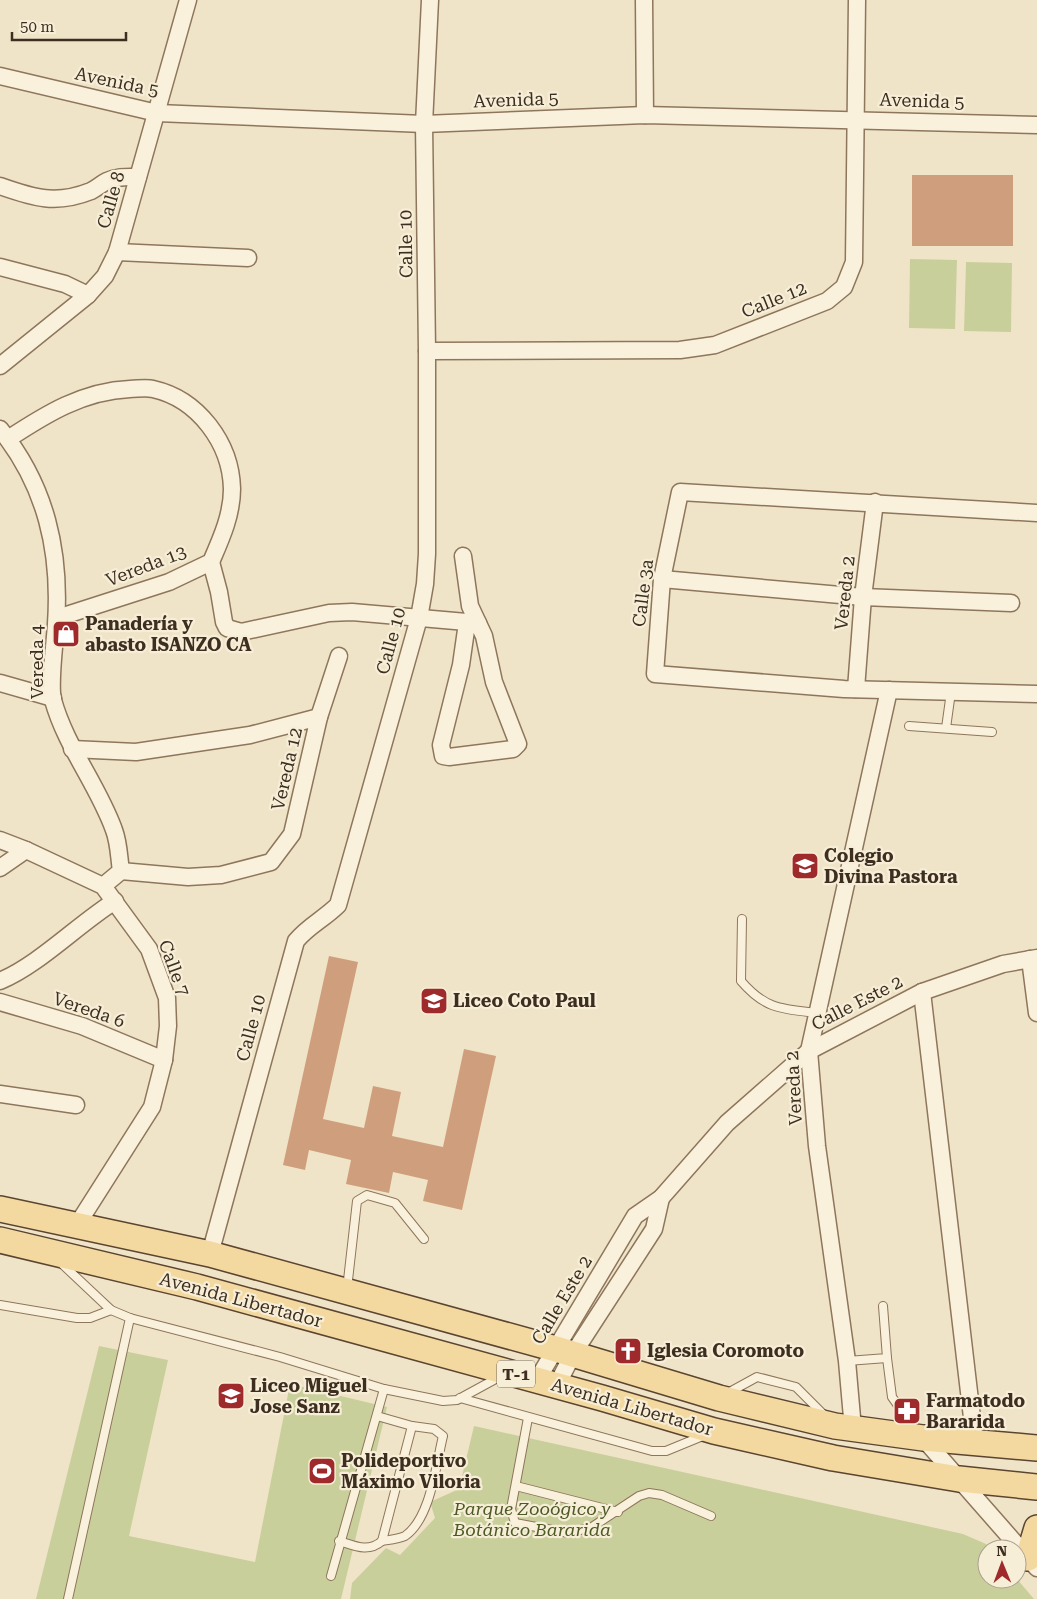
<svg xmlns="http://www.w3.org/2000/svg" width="1037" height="1599" font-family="'Roboto Serif',serif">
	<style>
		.green { fill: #c9cf9b }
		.building { fill: #cf9f7d }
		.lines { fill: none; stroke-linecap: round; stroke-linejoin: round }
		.lane-casing { stroke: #8d765c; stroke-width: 10 }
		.street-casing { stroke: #8d765c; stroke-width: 19 }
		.primary-casing { stroke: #5b4430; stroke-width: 28 }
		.lane { stroke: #faf1dc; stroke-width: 8 }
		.street { stroke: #faf1dc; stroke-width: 16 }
		.primary { stroke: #f3d9a0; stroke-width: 25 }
		.labels { text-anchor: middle; stroke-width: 4.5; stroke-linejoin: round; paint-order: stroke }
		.shield { fill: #f7eed8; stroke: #756857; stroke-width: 1 }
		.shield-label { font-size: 16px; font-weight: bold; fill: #3d2e20 }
		.street-label { font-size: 18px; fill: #3d2e20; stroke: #f7eed8 }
		.poi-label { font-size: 18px; font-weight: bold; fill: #3d2e20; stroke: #f7eed8; text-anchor: start }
		.park-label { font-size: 18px; font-style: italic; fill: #4d5a26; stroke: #f7eed8 }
	</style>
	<rect width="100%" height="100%" fill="#f0e4c8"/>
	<!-- green -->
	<g class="green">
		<polygon points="910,259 957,260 955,329 909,328"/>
		<polygon points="966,262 1012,263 1011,332 964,331"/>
		<polygon points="99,1346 168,1360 129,1536 255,1562 290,1384 387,1407 341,1599 36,1599"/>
		<polygon points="474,1426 963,1534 986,1544 991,1549 987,1549 987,1579 1017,1579 1034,1599 350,1599 352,1583 386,1548 400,1555 435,1518 430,1502 459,1489"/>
	</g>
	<!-- building -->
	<g class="building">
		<rect x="912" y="175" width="101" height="71"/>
		<polygon points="329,956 358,962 323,1119 364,1128 373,1086 401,1092 392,1136 443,1147 464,1049 496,1056 462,1210 423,1201 428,1180 393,1172 389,1193 346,1184 351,1160 309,1150 305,1170 283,1165"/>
	</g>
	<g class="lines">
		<defs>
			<g id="lane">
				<polyline points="909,726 992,732"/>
				<polyline points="946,728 951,692"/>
				<path d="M742,919L741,981C765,1009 781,1009 817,1013"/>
				<polyline points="60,1262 111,1310 130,1318 280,1357 384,1389 443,1401 457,1400 501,1376"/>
				<polyline points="347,1289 357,1201 367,1195 395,1203 424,1239"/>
				<polyline points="0,1305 77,1318 90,1318 111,1310"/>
				<polyline points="887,1358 892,1397 916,1431"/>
				<polyline points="847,1361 887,1358 883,1306"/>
				<polyline points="726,1394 757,1377 796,1387 825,1416"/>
				<polyline points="460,1398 652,1451 666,1451 705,1435"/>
				<polyline points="528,1418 511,1509 515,1523 569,1533 592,1527 639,1496 649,1493 662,1495 711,1516"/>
				<polyline points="516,1486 618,1512"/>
				<path d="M339,1541C355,1546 368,1553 382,1541L412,1426L377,1416"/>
				<path d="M382,1541C388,1540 399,1539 405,1536C431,1518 436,1464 443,1436L434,1429L412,1426"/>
				<polyline points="331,1576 384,1389"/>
				<polyline points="68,1599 130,1318"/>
			</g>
			<g id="street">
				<polyline points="644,0 645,115"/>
				<polyline points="0,76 157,113 424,124 645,115 1037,125"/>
				<path d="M0,186C34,198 56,205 91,191C97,188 101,184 107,181C117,176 128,177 138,177"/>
				<polyline points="117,252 248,258"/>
				<polyline points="0,267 65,284 88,295"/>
				<polyline points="427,351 680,350 715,345 827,301 844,287 854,262 857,0"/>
				<polyline points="0,366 88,295 105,276 117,252 188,0"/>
				<path d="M0,429C46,486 61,551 56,624C55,642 49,684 53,700C66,747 98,785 114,830C119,843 119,858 121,871L103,886"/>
				<path d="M8,439C46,414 83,391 130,389C137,389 146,387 153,389C198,399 231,443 232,489C232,515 221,539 211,562L169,582L57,618"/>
				<polyline points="1037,513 680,492 662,579 655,674 844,689 1037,694"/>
				<polyline points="463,556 470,606 484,636 494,682 518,744 513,749 449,757 443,756 441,745 461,665 467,623"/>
				<polyline points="211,562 219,592 224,622 227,628 241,632 329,613 352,612 478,623"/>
				<polyline points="662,579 863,597 1011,603"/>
				<polyline points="0,683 53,698"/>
				<polyline points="856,689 863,597 875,502"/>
				<polyline points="319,717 339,656"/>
				<polyline points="72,749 136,752 250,735 319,717 292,834 271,862 221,875 188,877 121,871"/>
				<polyline points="0,840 26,850 103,886 149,949 167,998 168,1026 164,1060 152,1107 77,1225"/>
				<polyline points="0,868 26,850"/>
				<polyline points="1030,959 1037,1013"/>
				<path d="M0,981C40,964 77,925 115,901"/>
				<polyline points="922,992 975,1443"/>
				<polyline points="0,1002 82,1026 164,1060"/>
				<polyline points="0,1094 76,1105"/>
				<path d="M210,1254L296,941C308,926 324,919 338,905L419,618L425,584L427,554V351L424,124L430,0"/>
				<polyline points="537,1380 635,1216 661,1198 727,1123 809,1051 922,992 1003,964 1037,958"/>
				<polyline points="557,1385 573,1354 654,1229 661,1198"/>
				<polyline points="853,1429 847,1361 817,1146 809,1051 889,690"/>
				<polyline points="923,1438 1037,1568"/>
			</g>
			<g id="primary">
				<polyline points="0,1209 210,1254 556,1349 719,1398 835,1426 923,1438 1037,1448"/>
				<polyline points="0,1240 197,1287 602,1398 714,1431 833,1458 959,1479 1037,1487"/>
				<polyline points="1028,1558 1037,1528"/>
			</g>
		</defs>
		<!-- lane casing -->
		<use href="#lane" class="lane-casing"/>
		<!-- street casing -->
		<use href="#street" class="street-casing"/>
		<!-- primary casing -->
		<use href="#primary" class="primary-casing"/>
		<!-- lane -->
		<use href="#lane" class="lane"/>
		<!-- street -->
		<use href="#street" class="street"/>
		<!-- primary -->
		<use href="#primary" class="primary"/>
	</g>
	<!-- icons -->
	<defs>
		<symbol id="shop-square" viewBox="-11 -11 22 22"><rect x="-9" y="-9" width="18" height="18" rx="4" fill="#9e2a2b" stroke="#f7eed8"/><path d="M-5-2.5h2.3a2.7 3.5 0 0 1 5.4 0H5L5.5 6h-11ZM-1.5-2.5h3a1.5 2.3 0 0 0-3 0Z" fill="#fff"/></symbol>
		<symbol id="school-square" viewBox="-11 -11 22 22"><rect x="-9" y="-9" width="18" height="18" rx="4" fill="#9e2a2b" stroke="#f7eed8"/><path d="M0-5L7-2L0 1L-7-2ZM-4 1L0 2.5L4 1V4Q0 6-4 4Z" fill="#fff"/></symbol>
		<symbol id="church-square" viewBox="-11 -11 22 22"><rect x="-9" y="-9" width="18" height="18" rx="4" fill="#9e2a2b" stroke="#f7eed8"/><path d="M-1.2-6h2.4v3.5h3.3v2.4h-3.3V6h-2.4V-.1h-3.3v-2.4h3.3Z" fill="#fff"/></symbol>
		<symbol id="pharmacy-square" viewBox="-11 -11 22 22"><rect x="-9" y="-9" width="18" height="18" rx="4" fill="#9e2a2b" stroke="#f7eed8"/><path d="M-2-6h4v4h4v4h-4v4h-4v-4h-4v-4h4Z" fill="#fff"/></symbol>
		<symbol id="stadium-square" viewBox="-11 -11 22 22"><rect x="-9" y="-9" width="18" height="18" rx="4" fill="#9e2a2b" stroke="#f7eed8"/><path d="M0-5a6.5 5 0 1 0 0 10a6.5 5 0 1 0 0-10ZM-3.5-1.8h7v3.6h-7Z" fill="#fff"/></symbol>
	</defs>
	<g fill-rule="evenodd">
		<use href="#shop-square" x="50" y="618" width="32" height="32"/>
		<use href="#school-square" x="789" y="850" width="32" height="32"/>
		<use href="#school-square" x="418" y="985" width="32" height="32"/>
		<use href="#church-square" x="612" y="1335" width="32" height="32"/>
		<use href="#school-square" x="215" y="1380" width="32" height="32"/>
		<use href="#pharmacy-square" x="891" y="1395" width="32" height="32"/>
		<use href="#stadium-square" x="306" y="1455" width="32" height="32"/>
	</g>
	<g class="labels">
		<!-- shield labels -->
		<rect class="shield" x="497" y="1360.5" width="38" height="27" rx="4"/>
		<g class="shield-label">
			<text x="516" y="1380">T-1</text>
		</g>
		<!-- street labels -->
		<g class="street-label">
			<text transform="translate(117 82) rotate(12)" y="6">Avenida 5</text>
			<text transform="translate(516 100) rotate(-2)" y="6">Avenida 5</text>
			<text transform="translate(922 101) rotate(2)" y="6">Avenida 5</text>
			<text transform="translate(111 200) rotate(-74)" y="6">Calle 8</text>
			<text transform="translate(406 244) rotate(-91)" y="6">Calle 10</text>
			<text transform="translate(774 300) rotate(-22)" y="6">Calle 12</text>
			<text transform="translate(146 566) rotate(-21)" y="6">Vereda 13</text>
			<text transform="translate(643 593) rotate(-83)" y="6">Calle 3a</text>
			<text transform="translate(845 593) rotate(-84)" y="6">Vereda 2</text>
			<text transform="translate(391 641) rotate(-75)" y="6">Calle 10</text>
			<text transform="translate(37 662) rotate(-90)" y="6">Vereda 4</text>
			<text transform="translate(287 769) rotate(-77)" y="6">Vereda 12</text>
			<text transform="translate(174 968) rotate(70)" y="6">Calle 7</text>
			<text transform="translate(857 1003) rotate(-27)" y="6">Calle Este 2</text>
			<text transform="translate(89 1010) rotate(19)" y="6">Vereda 6</text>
			<text transform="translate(251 1028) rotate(-75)" y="6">Calle 10</text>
			<text transform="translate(794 1088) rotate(-93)" y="6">Vereda 2</text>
			<text transform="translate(241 1300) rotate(15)" y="6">Avenida Libertador</text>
			<text transform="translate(562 1300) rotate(-59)" y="6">Calle Este 2</text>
			<text transform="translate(632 1407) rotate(16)" y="6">Avenida Libertador</text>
		</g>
		<!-- poi labels -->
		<g class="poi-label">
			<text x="85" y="630">Panadería y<tspan x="85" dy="21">abasto ISANZO CA</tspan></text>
			<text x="824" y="862">Colegio<tspan x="824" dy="21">Divina Pastora</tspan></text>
			<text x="453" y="1007">Liceo Coto Paul</text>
			<text x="647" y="1357">Iglesia Coromoto</text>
			<text x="250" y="1392">Liceo Miguel<tspan x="250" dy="21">Jose Sanz</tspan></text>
			<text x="926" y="1407">Farmatodo<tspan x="926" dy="21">Bararida</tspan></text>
			<text x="341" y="1467">Polideportivo<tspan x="341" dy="21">Máximo Viloria</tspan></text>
		</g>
		<!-- park labels -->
		<g class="park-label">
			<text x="532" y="1515">Parque Zooógico y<tspan x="532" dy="21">Botánico Bararida</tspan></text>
		</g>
	</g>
	<!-- north arrow -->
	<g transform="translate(1002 1564) rotate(359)"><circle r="24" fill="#f7eed8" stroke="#ada18e"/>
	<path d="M0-4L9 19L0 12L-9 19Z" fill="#9e2a2b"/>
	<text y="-8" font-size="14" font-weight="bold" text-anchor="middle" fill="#3d2e20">N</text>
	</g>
	<!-- scale -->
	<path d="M12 32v8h114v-8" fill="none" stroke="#3d2e20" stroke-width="2.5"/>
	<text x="20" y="32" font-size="15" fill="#3d2e20" stroke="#f7eed8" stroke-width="4" paint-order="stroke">50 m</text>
</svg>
